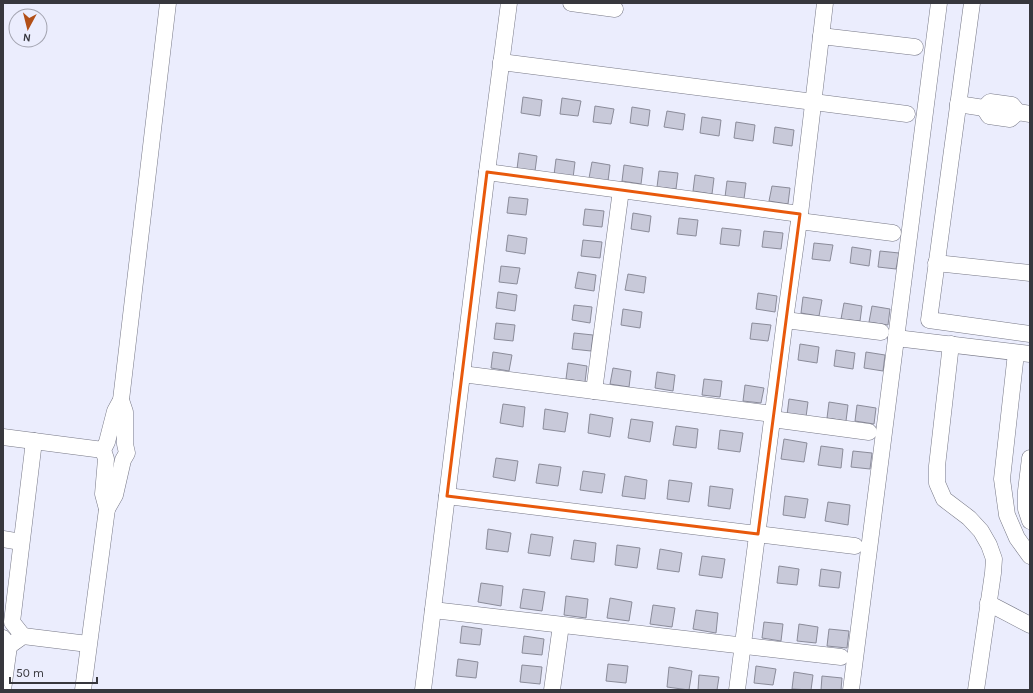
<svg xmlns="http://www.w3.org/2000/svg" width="1033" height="693" font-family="Karla,sans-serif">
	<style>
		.building { fill: #c8c9d9; stroke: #8b8c9a }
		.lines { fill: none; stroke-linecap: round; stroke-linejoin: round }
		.minor-casing { stroke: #777886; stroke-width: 17 }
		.minor { stroke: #fff; stroke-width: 16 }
		.marked { fill: none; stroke: #e8590c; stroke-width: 3; stroke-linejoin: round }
	</style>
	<rect width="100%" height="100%" fill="#ebedfd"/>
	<!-- building -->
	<g class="building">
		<polygon points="523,97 542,100 540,116 521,113"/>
		<polygon points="562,98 581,101 578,116 560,114"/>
		<polygon points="595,106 614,109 611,124 593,122"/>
		<polygon points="632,107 650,110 648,126 630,123"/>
		<polygon points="667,111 685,114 683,130 664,127"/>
		<polygon points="702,117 721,120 719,136 700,133"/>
		<polygon points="736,122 755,125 753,141 734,138"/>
		<polygon points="775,127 794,130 792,146 773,143"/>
		<polygon points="519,153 537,156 535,171 517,169"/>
		<polygon points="556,159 575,162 573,178 554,175"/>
		<polygon points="592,162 610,165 608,181 589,178"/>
		<polygon points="624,165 643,168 641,184 622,181"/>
		<polygon points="659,171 678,173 676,189 657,187"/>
		<polygon points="695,175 714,178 712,194 693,191"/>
		<polygon points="727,181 746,183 744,199 725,197"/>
		<polygon points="772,186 790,188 788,204 769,201"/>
		<polygon points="509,197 528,199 526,215 507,213"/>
		<polygon points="585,209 604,211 602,227 583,225"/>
		<polygon points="633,213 651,216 649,232 631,229"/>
		<polygon points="679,218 698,220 696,236 677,234"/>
		<polygon points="722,228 741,230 739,246 720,244"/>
		<polygon points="764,231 783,233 781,249 762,247"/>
		<polygon points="508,235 527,238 525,254 506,251"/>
		<polygon points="583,240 602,242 600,258 581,256"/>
		<polygon points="814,243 833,245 830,261 812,259"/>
		<polygon points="852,247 871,250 869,266 850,263"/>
		<polygon points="880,251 899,253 896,269 878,267"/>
		<polygon points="501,266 520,268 517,284 499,282"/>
		<polygon points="578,272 596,275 594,291 575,288"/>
		<polygon points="628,274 646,277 644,293 625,290"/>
		<polygon points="498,292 517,295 515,311 496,308"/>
		<polygon points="758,293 777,296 775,312 756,309"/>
		<polygon points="803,297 822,300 819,316 801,313"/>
		<polygon points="844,303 862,306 860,321 841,319"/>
		<polygon points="574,305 592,307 590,323 572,320"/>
		<polygon points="872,306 890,309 888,325 869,322"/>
		<polygon points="623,309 642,312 640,328 621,325"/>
		<polygon points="496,323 515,325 513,341 494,339"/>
		<polygon points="752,323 771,325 768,341 750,339"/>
		<polygon points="574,333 593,335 591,351 572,349"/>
		<polygon points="800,344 819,347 817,363 798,360"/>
		<polygon points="836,350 855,353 853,369 834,366"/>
		<polygon points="493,352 512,355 509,371 491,368"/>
		<polygon points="866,352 885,355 883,371 864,368"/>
		<polygon points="568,363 587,366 585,382 566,379"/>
		<polygon points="613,368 631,371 629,387 610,384"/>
		<polygon points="657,372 675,375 673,391 655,388"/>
		<polygon points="704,379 722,381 720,397 702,395"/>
		<polygon points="745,385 764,388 761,403 743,401"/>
		<polygon points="789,399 808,402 806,417 787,415"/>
		<polygon points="829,402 848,405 846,421 827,418"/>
		<polygon points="503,404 525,407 523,427 500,423"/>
		<polygon points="857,405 876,408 874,424 855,421"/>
		<polygon points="545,409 568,413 565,432 543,429"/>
		<polygon points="590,414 613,418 610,437 588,433"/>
		<polygon points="631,419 653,422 650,442 628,438"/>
		<polygon points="676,426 698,429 696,448 673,445"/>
		<polygon points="720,430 743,433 740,452 718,449"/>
		<polygon points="784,439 807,443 804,462 781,459"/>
		<polygon points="821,446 843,449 841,468 818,465"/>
		<polygon points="853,451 872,453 870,469 851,467"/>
		<polygon points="496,458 518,461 515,481 493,477"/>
		<polygon points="539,464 561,467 558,486 536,483"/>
		<polygon points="583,471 605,474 602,493 580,490"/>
		<polygon points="625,476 647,480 645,499 622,496"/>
		<polygon points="669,480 692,483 689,502 667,499"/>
		<polygon points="710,486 733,489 730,509 708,506"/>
		<polygon points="785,496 808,499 805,518 783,515"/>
		<polygon points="828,502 850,505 848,525 825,521"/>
		<polygon points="488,529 511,533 508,552 486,549"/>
		<polygon points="531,534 553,537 550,556 528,553"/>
		<polygon points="574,540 596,543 594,562 571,559"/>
		<polygon points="617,545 640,548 637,568 615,565"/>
		<polygon points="660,549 682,553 679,572 657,569"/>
		<polygon points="702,556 725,559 722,578 699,575"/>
		<polygon points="779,566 799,569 797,585 777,583"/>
		<polygon points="821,569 841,572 839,588 819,586"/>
		<polygon points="481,583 503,586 501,606 478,602"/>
		<polygon points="523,589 545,592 542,611 520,608"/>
		<polygon points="566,596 588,599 586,618 564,615"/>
		<polygon points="610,598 632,602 629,621 607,618"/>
		<polygon points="653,605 675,608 672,627 650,624"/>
		<polygon points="696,610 718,613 716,633 693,629"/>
		<polygon points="764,622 783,624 781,641 762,638"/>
		<polygon points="799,624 818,627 816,643 797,641"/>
		<polygon points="462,626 482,629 480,645 460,643"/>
		<polygon points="829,629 849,631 847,648 827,646"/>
		<polygon points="524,636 544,639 542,655 522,653"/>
		<polygon points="458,659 478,662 476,678 456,676"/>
		<polygon points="608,664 628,666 626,683 606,681"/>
		<polygon points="522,665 542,667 540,684 520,682"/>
		<polygon points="756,666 776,669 773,685 754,683"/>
		<polygon points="669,667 692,671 689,690 667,687"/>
		<polygon points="794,672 813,675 811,690 792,689"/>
		<polygon points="699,675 719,677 717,690 698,690"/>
		<polygon points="822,676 842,678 841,690 821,690"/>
	</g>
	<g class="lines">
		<defs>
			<g id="minor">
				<polyline points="571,3 615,9"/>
				<polyline points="972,3 929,320 1030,334"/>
				<polyline points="821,36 915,47"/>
				<polyline points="501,62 907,114"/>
				<polyline points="958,104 984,108 990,102 1012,105 1018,112 1030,114"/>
				<polyline points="984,108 989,116 1010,119 1018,112"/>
				<polyline points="487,172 800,214"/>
				<polyline points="799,221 893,233"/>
				<polyline points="936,263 1030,273"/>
				<polyline points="785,320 881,332"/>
				<polyline points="896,338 1030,354"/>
				<polyline points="951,344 937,466 937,483 944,499 969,518 981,531 989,545 994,559 993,573 976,690"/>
				<polyline points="1016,353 1002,479 1007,515 1017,538 1030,556"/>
				<polyline points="462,374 773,414"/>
				<polyline points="594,391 621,190"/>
				<polyline points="772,419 869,432"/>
				<polyline points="3,437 103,450"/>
				<polyline points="1030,458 1026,491 1026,509 1030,521"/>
				<polyline points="447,496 855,546"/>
				<polyline points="107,509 115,495 123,460 127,453 125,444 125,412 121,400"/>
				<polyline points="3,539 21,542"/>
				<polyline points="988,603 1030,625"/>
				<polyline points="433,610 841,657"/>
				<polyline points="23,636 12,622 34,441"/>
				<polyline points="3,638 9,646 3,690"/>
				<polyline points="9,646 23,636 88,644"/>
				<polyline points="83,690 107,509 103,494 106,459 103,450 107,442 115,411 121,400 168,3"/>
				<polyline points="423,690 487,172 509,3"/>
				<polyline points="552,690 561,625"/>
				<polyline points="737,690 785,320 800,214 825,3"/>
				<polyline points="851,690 939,3"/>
			</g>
		</defs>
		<!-- minor casing -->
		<use href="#minor" class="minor-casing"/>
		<!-- minor -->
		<use href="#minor" class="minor"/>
	</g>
	<!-- marked area -->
	<path class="marked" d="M487,172L800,214L758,534L447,496Z"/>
	<!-- border -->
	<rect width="1033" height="693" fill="none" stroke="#37373d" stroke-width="8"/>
	<!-- north arrow -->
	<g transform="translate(28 28) rotate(187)"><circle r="19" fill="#ebedfd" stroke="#a3a4b0"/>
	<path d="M0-3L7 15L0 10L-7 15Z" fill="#b24f17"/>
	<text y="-6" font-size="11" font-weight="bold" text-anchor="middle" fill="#37373d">N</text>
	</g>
	<!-- scale -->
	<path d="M10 677v6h87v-6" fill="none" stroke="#37373d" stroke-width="2"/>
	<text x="16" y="677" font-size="12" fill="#37373d" stroke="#ebedfd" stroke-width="3" paint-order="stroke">50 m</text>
</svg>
